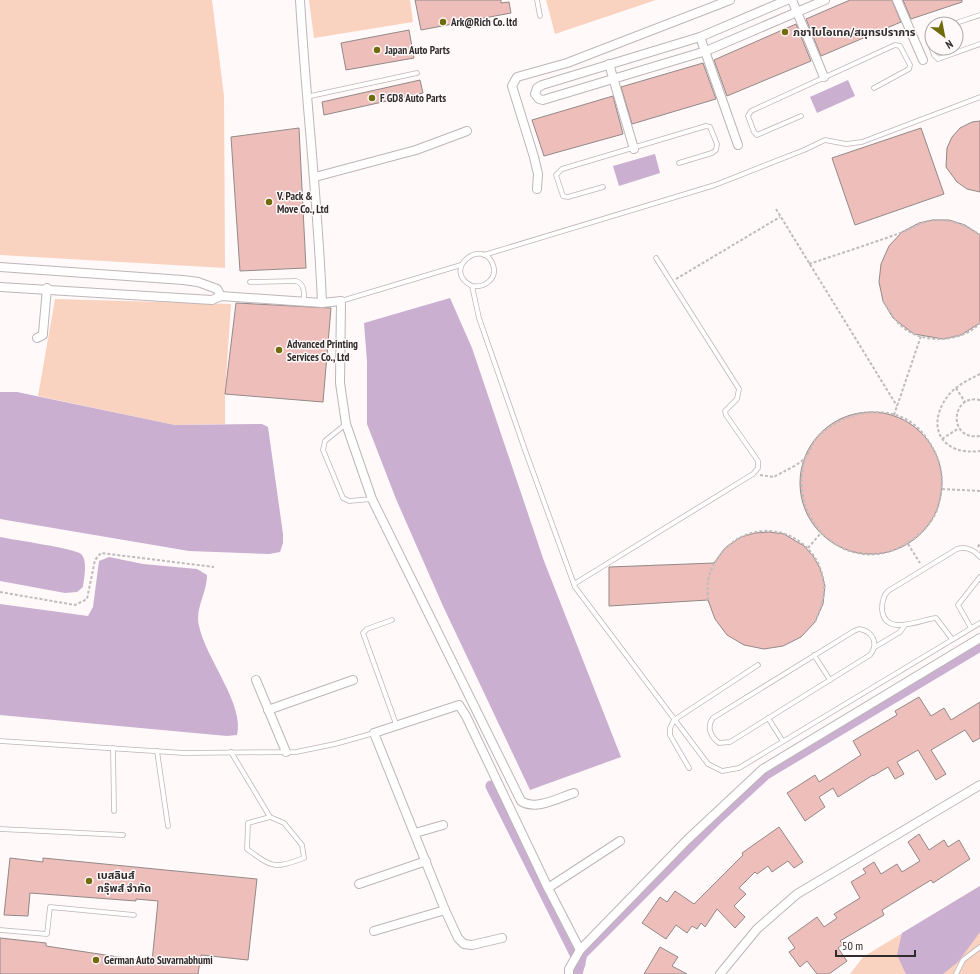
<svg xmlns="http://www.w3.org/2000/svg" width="980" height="974" font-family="'PT Sans Narrow','Noto Sans Thai',sans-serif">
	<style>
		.green { fill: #fad2c0 }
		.water { fill: #caafd0 }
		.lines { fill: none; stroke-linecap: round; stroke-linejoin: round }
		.canal { stroke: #caafd0; stroke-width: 11 }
		.building { fill: #eebeba; stroke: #928988 }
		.lane-casing { stroke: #beb5b7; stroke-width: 5.5 }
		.street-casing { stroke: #beb5b7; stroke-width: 10 }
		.path { stroke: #c0bbbc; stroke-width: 2; stroke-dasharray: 3 2; stroke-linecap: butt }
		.lane { stroke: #fff; stroke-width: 4 }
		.street { stroke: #fff; stroke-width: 8 }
		.poi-dot { fill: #706c0a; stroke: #fff9fa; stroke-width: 1.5 }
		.labels { text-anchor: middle; stroke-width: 3; stroke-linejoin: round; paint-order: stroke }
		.poi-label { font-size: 11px; font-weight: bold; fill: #2f2c2c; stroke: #fff9fa; text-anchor: start }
	</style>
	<rect width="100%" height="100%" fill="#fff9fa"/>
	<!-- green -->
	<g class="green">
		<polygon points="0,0 212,0 224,96 225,268 0,255"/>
		<polygon points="309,0 410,0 413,22 314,38"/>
		<polygon points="546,0 656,0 555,34"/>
		<polygon points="55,299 231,304 225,394 225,424 175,425 38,396"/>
		<polygon points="980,886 980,974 850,974 863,957"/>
	</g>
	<!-- water -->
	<g class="water">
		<polygon points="848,80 855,96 817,113 810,97"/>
		<polygon points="655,154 660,173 619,186 613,166"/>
		<polygon points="450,298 472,348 544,561 621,757 530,790 443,606 396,499 367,424 367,362 364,323"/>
		<polygon points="0,392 17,392 175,425 262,424 268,427 283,534 283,543 280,552 269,554 189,551 0,519"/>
		<path d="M0,537C13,540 74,548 81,554C88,560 84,579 83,587L77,592L65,593L0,581Z"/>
		<path d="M109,557L143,564L197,569L207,575C207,593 195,608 199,626C206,659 245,705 237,735L227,736L0,715V604L88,616L93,607L99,561Z"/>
		<polygon points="980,886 980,932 958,962 943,974 906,974 897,955 902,933"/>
	</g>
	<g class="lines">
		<!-- canal -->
		<g class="canal">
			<polyline points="491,786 580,964"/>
			<polyline points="577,974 582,954 715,821 766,774 980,646"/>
		</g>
	</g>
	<!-- building -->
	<g class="building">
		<polygon points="415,0 501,0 501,3 509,2 511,13 421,30"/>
		<polygon points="850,0 892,0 901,22 821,56 806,19"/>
		<polygon points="903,0 962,0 962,2 911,19"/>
		<polygon points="796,24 811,61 727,96 714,60"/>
		<polygon points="409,30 414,58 346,70 341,43"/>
		<polygon points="703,63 716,99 632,124 621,87"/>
		<polygon points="420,80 423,93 324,115 322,102"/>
		<polygon points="613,96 623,134 544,156 532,120"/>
		<polygon points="980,121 980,192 967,189 957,182 946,167 947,148 952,137 960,128 972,122"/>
		<polygon points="299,128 306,268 240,271 231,137"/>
		<polygon points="921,128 944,194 855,225 832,158"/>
		<polygon points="933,220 949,220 965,225 980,235 980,323 961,335 943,339 914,334 893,318 883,301 879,282 881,264 889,246 902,232 919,223"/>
		<polygon points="236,303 331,308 323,402 225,394"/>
		<circle cx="871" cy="483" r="71"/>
		<polygon points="769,532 784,534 804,546 813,556 820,568 825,586 823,604 815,622 801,637 783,646 764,649 744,645 727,635 715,619 708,600 609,606 609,567 714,563 725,548 741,537 755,533"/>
		<polygon points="919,697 931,716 944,708 951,720 980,702 980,738 973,742 965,730 931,750 946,774 936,780 918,750 897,762 904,774 895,779 888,767 873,776 873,775 838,797 833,788 819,797 825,807 805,821 787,793 815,775 819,782 861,755 853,741 897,715 895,711"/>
		<polygon points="779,827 803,862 794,868 788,861 772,872 768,866 757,874 755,872 739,888 746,894 734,906 745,917 735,928 717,909 705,927 701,923 697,929 692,926 687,933 676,925 666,939 642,923 660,897 667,902 675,891 694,904 743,855 742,853"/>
		<polygon points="919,834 929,850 944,840 948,847 959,840 970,859 933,883 931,880 882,910 884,915 840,941 843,944 838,948 847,961 829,974 817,974 807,961 800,967 789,952 795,948 788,938 817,917 824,927 837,918 834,914 860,898 851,882 866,873 863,869 874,862 881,874 897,864 902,872 920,861 908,842"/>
		<polygon points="10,858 43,862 43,858 257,879 248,960 201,955 198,974 0,974 0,938 46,943 46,946 152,962 158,901 136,899 136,901 30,893 28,916 4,915"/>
		<polygon points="660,947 678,957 672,966 687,974 644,974"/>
	</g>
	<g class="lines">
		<defs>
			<g id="lane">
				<polyline points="537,0 540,16"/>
				<polyline points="953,24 980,15"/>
				<polyline points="932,32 928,38 934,55 938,59 980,44"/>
				<polyline points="306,97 417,73"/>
				<polyline points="801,116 757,135 754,132 748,116 751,111 895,45 900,46 910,65 909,69 874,88"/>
				<polyline points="603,187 568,197 563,196 556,175 562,169 706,126 710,127 717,144 716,150 712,153 679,163"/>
				<polyline points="484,255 715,185 804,150 825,140 846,144 862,142 980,97"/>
				<path d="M250,282L296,281C305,284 304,293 304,302"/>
				<path d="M472,286C484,288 498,279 493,265C483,236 440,270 472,286L479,318L525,450L575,587L708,764L722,771L739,768L980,623"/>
				<polyline points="341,301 461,265"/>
				<polyline points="346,424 325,441 323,450 343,498 349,501 372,499"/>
				<polyline points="574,584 753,474 758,468 758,461 726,415 725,411 737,399 739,389 656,258"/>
				<polyline points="392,620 367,629 363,633 396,724"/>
				<polyline points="971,628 958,605 980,577"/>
				<path d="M859,629C873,631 879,644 870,655L730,742L719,743C711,737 706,727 713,718L854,631Z"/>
				<path d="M952,639L936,618C922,619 884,638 882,609C882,602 883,596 888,591L957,549C966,546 974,550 980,557"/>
				<polyline points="875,647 900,632 905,625"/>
				<polyline points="814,655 830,680"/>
				<polyline points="768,718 782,740"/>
				<polyline points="0,741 184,753 296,752 335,744 374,733"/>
				<polyline points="113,748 114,811"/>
				<polyline points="157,751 168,826"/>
				<path d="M231,752L270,817L284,823L302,845L304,858C273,869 273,868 247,849L248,823L270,817"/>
				<polyline points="689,768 670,735 670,728 674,720 758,665"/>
				<polyline points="0,829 123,835"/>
				<polyline points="0,930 47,934 50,907 134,915"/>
				<polyline points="956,974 963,960 980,947"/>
			</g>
			<g id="street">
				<path d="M300,0C306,101 318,202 322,303"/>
				<polyline points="787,0 700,37 542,85 537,88 535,94 539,99 543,100 706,51 825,0"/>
				<polyline points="792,0 824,77"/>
				<polyline points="897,0 923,60"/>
				<polyline points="700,37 738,145"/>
				<polyline points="609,64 634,149"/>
				<polyline points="315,177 416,150 467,131"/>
				<polyline points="537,189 538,174 534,157 512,86 517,77 567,63 730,0"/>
				<polyline points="0,267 183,280 198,282 217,289 221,296"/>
				<path d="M0,287L212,300L221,296L322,303L341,301L340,383L346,424L372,499L521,801C536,811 558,798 574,793"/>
				<polyline points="37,338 43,335 43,333 47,288"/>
				<polyline points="256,680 286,752"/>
				<polyline points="268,710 353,680"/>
				<polyline points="415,833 443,825"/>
				<polyline points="359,884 426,861"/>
				<polyline points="548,888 580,950"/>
				<polyline points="374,931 445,910"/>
				<polyline points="502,938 472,945 464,944 458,938 445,910 374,733 459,705 466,716 548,888 620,841"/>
				<polyline points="569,974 569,969 580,950 687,840 763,769 980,638"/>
				<polyline points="720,974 757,929 797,894 980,785"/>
			</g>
		</defs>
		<!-- lane casing -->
		<use href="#lane" class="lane-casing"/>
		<!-- street casing -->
		<use href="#street" class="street-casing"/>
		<!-- path -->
		<g class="path">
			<polyline points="776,209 897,406"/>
			<path d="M809,264C839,254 870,244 900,233C912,229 921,221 934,220C952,219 966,225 980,235"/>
			<polyline points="676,279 780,217"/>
			<path d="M883,301C891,314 899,328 914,334C934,343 965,340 980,323"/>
			<path d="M980,374C968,380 955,386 947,397C925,428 943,456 980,451"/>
			<polyline points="956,388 965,402"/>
			<path d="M980,400C951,393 947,441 980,436"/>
			<polyline points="894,415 921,336"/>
			<polyline points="942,439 959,428"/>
			<path d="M760,475L774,477C782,472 799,465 805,458C810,452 812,444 817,438C845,407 900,401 925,436C943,461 945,478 938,507C935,518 926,529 917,536C860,585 785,529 805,458"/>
			<polyline points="942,489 980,491"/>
			<polyline points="908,544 920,563"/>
			<polyline points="978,547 980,543"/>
			<polyline points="808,548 821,533"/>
			<polyline points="0,592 75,605 87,599 95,560 101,553 214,567"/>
			<path d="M708,600C708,595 707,588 708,582C709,572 714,563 720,555C746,520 796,524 817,561C821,568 824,579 824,587C824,600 820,610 815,622"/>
		</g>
		<!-- lane -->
		<use href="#lane" class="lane"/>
		<!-- street -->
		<use href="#street" class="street"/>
	</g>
	<!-- markers -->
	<g class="poi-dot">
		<circle cx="443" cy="22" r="4"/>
		<circle cx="785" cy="32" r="4"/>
		<circle cx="377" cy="50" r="4"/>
		<circle cx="372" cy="98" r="4"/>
		<circle cx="269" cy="202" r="4"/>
		<circle cx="279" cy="350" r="4"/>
		<circle cx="89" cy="881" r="4"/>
		<circle cx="96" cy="960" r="4"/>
	</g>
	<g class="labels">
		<!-- poi labels -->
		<g class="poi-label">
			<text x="451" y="26">Ark@Rich Co. ltd</text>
			<text x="793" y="36">ภชาไบโอเทค/สมุทรปราการ</text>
			<text x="385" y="54">Japan Auto Parts</text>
			<text x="380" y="102">F GD8 Auto Parts</text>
			<text x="277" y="200">V. Pack &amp;<tspan x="277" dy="13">Move Co., Ltd</tspan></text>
			<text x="287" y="348">Advanced Printing<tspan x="287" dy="13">Services Co., Ltd</tspan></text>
			<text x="97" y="879">เบสลินส์<tspan x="97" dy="13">กรุ๊พส์ จำกัด</tspan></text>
			<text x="104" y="964">German Auto Suvarnabhumi</text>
		</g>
	</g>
	<!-- north arrow -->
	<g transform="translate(944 36) rotate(148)"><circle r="19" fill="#fff9fa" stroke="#aca7a8"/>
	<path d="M0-3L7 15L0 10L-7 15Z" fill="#706c0a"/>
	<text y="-6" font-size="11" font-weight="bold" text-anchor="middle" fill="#2f2c2c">N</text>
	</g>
	<!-- scale -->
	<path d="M836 950v6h79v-6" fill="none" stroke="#2f2c2c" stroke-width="2"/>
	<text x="842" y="950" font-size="12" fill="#2f2c2c" stroke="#fff9fa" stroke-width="3" paint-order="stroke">50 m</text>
</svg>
